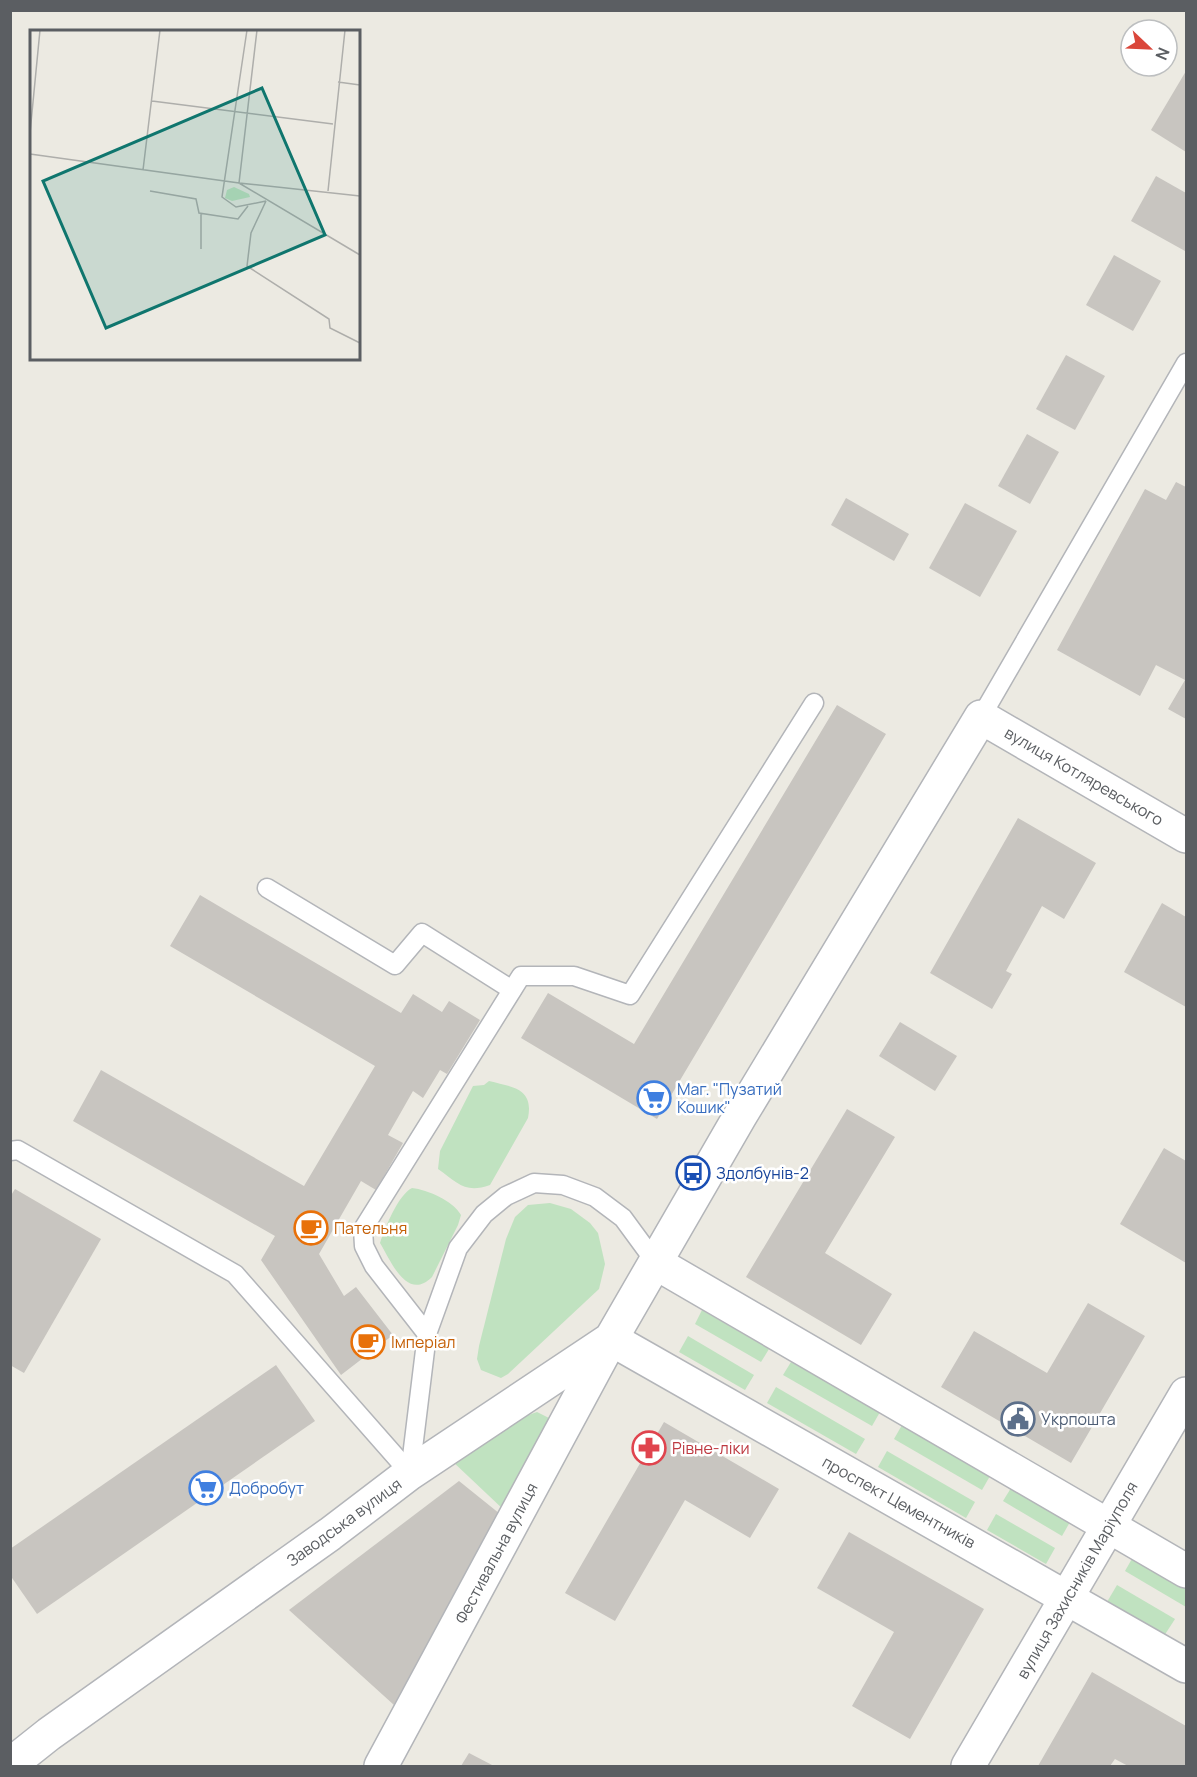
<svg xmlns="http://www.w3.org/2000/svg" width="1197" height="1777" font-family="Manrope,sans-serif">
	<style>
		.green { fill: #c0e2c0 }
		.building { fill: #c8c5c0 }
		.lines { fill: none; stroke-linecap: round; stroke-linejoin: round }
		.service-casing { stroke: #b3b5b9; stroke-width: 21 }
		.minor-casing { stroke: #b3b5b9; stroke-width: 36 }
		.tertiary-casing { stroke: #b3b5b9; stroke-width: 36 }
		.service { stroke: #fff; stroke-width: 18 }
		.minor { stroke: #fff; stroke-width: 33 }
		.tertiary { stroke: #fff; stroke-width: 33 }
		.labels { text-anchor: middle; stroke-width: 5; stroke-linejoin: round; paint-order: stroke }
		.street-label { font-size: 16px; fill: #5b5e62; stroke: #fff }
		.shop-label { font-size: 16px; fill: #366cbe; stroke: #fff; text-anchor: start }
		.transit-label { font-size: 16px; fill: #164399; stroke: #fff; text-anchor: start }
		.food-label { font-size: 16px; fill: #c56008; stroke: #fff; text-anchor: start }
		.service-label { font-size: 16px; fill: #4e5e75; stroke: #fff; text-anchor: start }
		.health-label { font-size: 16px; fill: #be3a42; stroke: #fff; text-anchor: start }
		.inset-road { fill: none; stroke: #aeaeab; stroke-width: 1.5 }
		.view { fill: #0f766e; fill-opacity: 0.15; stroke: #0f766e; stroke-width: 3 }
		.inset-edge { fill: none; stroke: #5b5e62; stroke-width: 3 }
	</style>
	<rect width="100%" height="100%" fill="#eceae2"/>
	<!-- green -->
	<g class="green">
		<path d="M489,1081C512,1087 534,1088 528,1118L490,1185C465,1194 458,1183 438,1169L440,1151L473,1086L484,1085Z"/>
		<path d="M412,1188C428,1190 452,1200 461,1215L458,1225L432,1277C407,1302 391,1261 380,1243C385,1228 398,1195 412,1188Z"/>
		<polygon points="550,1203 571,1209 590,1223 598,1233 605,1264 599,1289 508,1374 501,1378 481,1370 477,1359 479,1346 506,1239 515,1217 528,1205"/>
		<polygon points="702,1310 769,1349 761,1362 695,1324"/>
		<polygon points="688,1336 754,1375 745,1390 679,1352"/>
		<polygon points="791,1362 880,1412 872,1426 783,1375"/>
		<polygon points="776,1387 865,1439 856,1454 767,1403"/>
		<polygon points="537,1412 551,1419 505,1511 451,1460 517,1419"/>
		<polygon points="902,1425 990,1476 982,1490 894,1439"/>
		<polygon points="887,1451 975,1502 966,1518 878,1467"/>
		<polygon points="1011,1488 1070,1522 1062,1536 1003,1501"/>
		<polygon points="996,1514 1055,1548 1046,1564 987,1530"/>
		<polygon points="1133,1557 1186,1589 1186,1607 1125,1571"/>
		<polygon points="1117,1585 1175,1619 1164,1636 1107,1602"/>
	</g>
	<!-- building -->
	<g class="building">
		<polygon points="1186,71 1186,152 1151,130"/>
		<polygon points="1156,176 1186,193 1186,248 1185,251 1131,221"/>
		<polygon points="1114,255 1161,281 1133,331 1086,305"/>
		<polygon points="1066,355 1105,376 1075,430 1036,409"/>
		<polygon points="1027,434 1059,452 1030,504 998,486"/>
		<polygon points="1176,482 1186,487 1186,719 1168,709 1185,680 1156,665 1140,696 1057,650 1145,489 1166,500"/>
		<polygon points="846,498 909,534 894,561 831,525"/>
		<polygon points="965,503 1017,531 980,597 929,568"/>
		<polygon points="837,705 886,734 657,1119 521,1038 548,993 634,1044"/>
		<polygon points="1018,818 1096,863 1064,919 1042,906 1006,971 1012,974 992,1009 930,973"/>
		<polygon points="200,895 401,1013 413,994 442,1012 449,1001 480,1020 447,1074 440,1070 423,1098 413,1091 388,1135 403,1143 376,1190 361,1181 319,1254 344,1296 356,1287 393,1335 341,1375 261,1260 275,1236 73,1121 101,1070 304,1186 375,1066 170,946"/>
		<polygon points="1162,903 1186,917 1186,1007 1124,972"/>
		<polygon points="900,1022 957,1056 935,1091 879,1056"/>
		<polygon points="847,1109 895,1137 825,1253 892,1294 861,1345 746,1277"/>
		<polygon points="1164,1148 1186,1161 1186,1263 1120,1224"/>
		<polygon points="15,1189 101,1239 24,1373 10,1365 10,1197"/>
		<polygon points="1088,1303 1145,1336 1071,1463 941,1387 974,1331 1047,1373"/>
		<polygon points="276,1365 315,1421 37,1614 10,1575 10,1549"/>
		<polygon points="664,1422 779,1489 750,1538 685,1500 615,1621 565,1593"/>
		<polygon points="459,1481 505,1518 394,1705 289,1610"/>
		<polygon points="849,1532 984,1609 910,1739 852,1706 894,1632 817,1588"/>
		<polygon points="1092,1672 1186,1726 1186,1766 1128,1766 1115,1759 1110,1766 1038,1766"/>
		<polygon points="469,1753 494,1766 461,1766"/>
	</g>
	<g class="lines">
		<defs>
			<g id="service">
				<polyline points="981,717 1186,363"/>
				<polyline points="267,888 395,965 422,933 512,990"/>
				<polyline points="10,1151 18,1150 235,1274 410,1473"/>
				<polyline points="427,1334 374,1266 364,1246 363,1229 521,976 574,976 630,995 814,703"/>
				<polyline points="410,1473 427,1334 458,1248 484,1214 506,1196 534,1183 563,1185 595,1197 623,1218 656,1263"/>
			</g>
			<g id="minor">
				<polyline points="381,1766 611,1339"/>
				<polyline points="968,1766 1186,1394"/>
			</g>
			<g id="tertiary">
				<polyline points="656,1263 1186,1571"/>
				<polyline points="611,1339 1186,1666"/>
				<polyline points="10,1765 49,1734 330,1534 410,1473 611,1339 740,1116 981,717 1186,836"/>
			</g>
		</defs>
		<!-- service casing -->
		<use href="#service" class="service-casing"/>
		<!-- minor casing -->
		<use href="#minor" class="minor-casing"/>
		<!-- tertiary casing -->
		<use href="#tertiary" class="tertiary-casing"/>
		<!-- service -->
		<use href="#service" class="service"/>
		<!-- minor -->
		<use href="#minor" class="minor"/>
		<!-- tertiary -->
		<use href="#tertiary" class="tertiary"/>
	</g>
	<!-- icons -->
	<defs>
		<symbol id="supermarket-ring" viewBox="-11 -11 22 22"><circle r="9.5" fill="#fff" stroke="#3f7fe0" stroke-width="1.5"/><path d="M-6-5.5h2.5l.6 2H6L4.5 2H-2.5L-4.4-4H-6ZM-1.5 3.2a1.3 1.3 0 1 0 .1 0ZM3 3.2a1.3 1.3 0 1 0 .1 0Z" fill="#3f7fe0"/></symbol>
		<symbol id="bus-ring" viewBox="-11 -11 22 22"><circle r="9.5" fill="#fff" stroke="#1a4fb4" stroke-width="1.5"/><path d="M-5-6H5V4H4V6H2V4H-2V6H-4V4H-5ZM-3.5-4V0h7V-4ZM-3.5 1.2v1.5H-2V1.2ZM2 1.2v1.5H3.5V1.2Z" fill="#1a4fb4"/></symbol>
		<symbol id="cafe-ring" viewBox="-11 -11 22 22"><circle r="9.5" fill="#fff" stroke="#e8710a" stroke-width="1.5"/><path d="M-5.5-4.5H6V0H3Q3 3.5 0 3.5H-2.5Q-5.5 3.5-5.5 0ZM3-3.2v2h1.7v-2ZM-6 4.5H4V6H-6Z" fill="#e8710a"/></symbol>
		<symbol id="civic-ring" viewBox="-11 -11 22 22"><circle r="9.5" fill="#fff" stroke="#5c6f8a" stroke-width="1.5"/><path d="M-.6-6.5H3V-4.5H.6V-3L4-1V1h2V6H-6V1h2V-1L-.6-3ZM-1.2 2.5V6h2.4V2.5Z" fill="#5c6f8a"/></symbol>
		<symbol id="pharmacy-ring" viewBox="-11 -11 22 22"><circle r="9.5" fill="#fff" stroke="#e0444e" stroke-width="1.5"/><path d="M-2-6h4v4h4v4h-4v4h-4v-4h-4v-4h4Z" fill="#e0444e"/></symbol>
	</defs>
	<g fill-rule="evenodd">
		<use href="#supermarket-ring" x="635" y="1079" width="38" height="38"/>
		<use href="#bus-ring" x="674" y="1154" width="38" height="38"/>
		<use href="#cafe-ring" x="292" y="1209" width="38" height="38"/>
		<use href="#cafe-ring" x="349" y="1323" width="38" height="38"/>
		<use href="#civic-ring" x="999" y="1400" width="38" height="38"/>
		<use href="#pharmacy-ring" x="630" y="1429" width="38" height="38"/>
		<use href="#supermarket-ring" x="187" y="1469" width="38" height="38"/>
	</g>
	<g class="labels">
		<!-- street labels -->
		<g class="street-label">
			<text transform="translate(1084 776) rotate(30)" y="6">вулиця Котляревського</text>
			<text transform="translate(899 1502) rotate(29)" y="6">проспект Цементників</text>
			<text transform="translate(344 1522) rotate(-36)" y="6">Заводська вулиця</text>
			<text transform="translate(496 1553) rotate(-62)" y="6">Фестивальна вулиця</text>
			<text transform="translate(1077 1580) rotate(-60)" y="6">вулиця Захисників Маріуполя</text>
		</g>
		<!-- shop labels -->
		<g class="shop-label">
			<text x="677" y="1095">Маг. "Пузатий<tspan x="677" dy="18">Кошик"</tspan></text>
			<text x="229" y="1494">Добробут</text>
		</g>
		<!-- transit labels -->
		<g class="transit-label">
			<text x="716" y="1179">Здолбунів-2</text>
		</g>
		<!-- food labels -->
		<g class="food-label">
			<text x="334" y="1234">Пательня</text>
			<text x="391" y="1348">Імперіал</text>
		</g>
		<!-- service labels -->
		<g class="service-label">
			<text x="1041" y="1425">Укрпошта</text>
		</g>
		<!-- health labels -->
		<g class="health-label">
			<text x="672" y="1454">Рівне-ліки</text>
		</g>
	</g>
	<!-- overview -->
	<g transform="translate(30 30)">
		<rect width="330" height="330" fill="#eceae2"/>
		<path d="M204,157L219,164L220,167L202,171L195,168L197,160Z" fill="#c0e2c0"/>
		<path class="inset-road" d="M217,0L192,167L206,177L236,171M227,0L209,153L330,166M308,52L330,55M122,71L303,94M0,103L10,0M0,124L209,153L330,225M113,140L130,0M120,161L166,169L169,183L208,189L218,176M298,161L315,0M236,171L221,203L217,236L299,289L300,298L330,313M171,183V219"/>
		<path class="view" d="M232,58L295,205L76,298L13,151Z"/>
		<rect width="330" height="330" class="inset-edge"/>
	</g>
	<!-- border -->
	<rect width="1197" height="1777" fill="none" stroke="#5b5e62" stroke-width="24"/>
	<!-- north arrow -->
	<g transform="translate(1149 48) rotate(113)"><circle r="28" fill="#ffffff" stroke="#bdbfc0" stroke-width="1.5"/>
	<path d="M0-4.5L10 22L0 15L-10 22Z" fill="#da463a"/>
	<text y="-9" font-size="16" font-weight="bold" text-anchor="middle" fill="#5b5e62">N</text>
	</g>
</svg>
